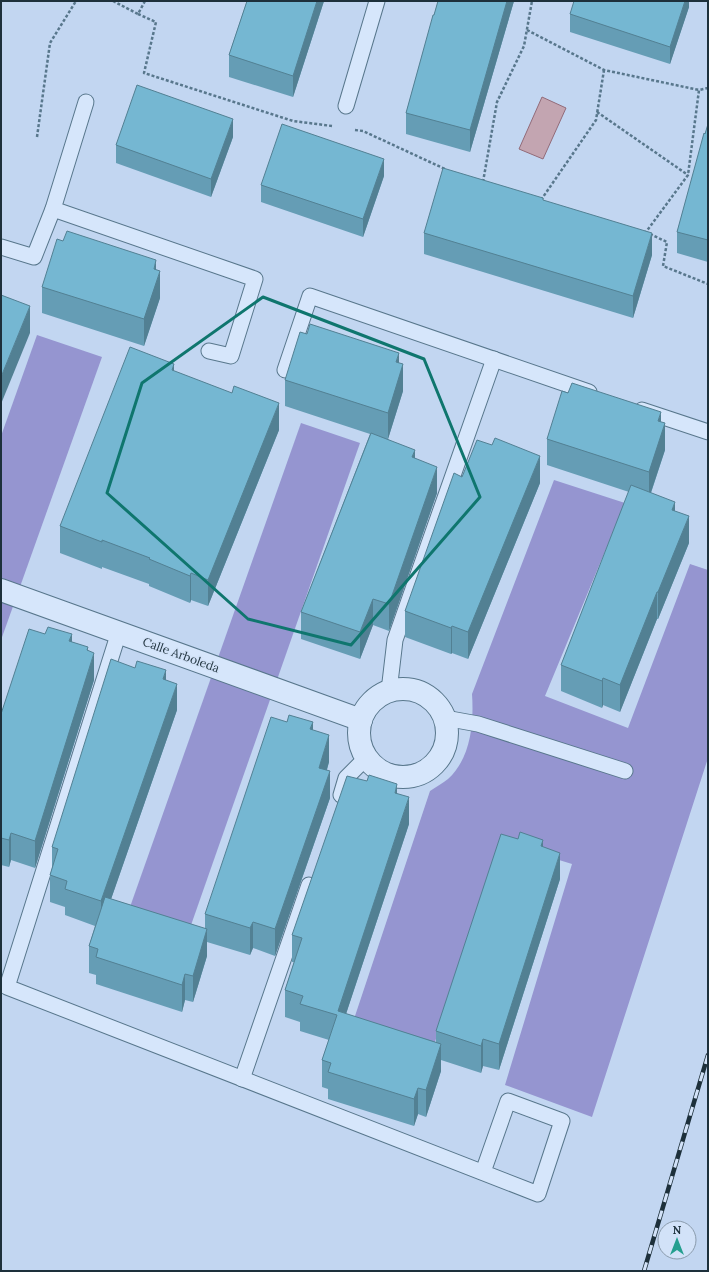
<svg xmlns="http://www.w3.org/2000/svg" width="709" height="1272" font-family="Lora,serif">
	<style>
		.green { fill: #9595d0 }
		.water { fill: #c3a5b1; stroke: #926b79 }
		.lines { fill: none; stroke-linecap: round; stroke-linejoin: round }
		.lane-casing { stroke: #58778c; stroke-width: 17 }
		.street-casing { stroke: #58778c; stroke-width: 24 }
		.path { stroke: #58778c; stroke-width: 2.5; stroke-dasharray: 3 2; stroke-linecap: butt }
		.lane { stroke: #d6e6fb; stroke-width: 15 }
		.street { stroke: #d6e6fb; stroke-width: 22 }
		.rail-casing { stroke: #1d303b; stroke-width: 4.5 }
		.rail { stroke: #d2e2f8; stroke-width: 3; stroke-dasharray: 9; stroke-linecap: butt }
		.wall { fill: #659db5 }
		.shaded-wall { fill: #528093 }
		.building { fill: #75b7d2; stroke: #528093 }
		.marked { fill: none; stroke: #0f766e; stroke-width: 3; stroke-linejoin: round }
		.labels { text-anchor: middle; stroke-width: 3; stroke-linejoin: round; paint-order: stroke }
		.street-label { font-size: 12px; fill: #1d303b; stroke: #d2e2f8 }
	</style>
	<rect width="100%" height="100%" fill="#c2d6f1"/>
	<!-- green -->
	<g class="green">
		<polygon points="37,335 102,357 1,640 1,436"/>
		<polygon points="301,423 360,443 190,928 130,907"/>
		<path d="M554,480L625,503L545,696L628,728L690,564L708,570V758L592,1117L505,1085L572,864L501,842L432,1051L352,1025L430,791C436,787 443,783 448,779C471,758 474,723 472,694Z"/>
	</g>
	<!-- water -->
	<polygon class="water" points="542,97 566,108 543,159 519,149"/>
	<g class="lines">
		<defs>
			<g id="lane">
				<polyline points="346,106 377,1"/>
				<polyline points="53,209 86,102"/>
				<polyline points="1,247 34,257 53,209 255,279 231,356 209,351"/>
				<polyline points="285,370 310,296 589,392"/>
				<polyline points="642,410 708,432"/>
				<polyline points="119,632 7,987 538,1194 562,1121 508,1101 483,1172"/>
				<polyline points="389,691 395,640 494,359"/>
				<polyline points="445,718 478,724 625,771"/>
				<polyline points="341,795 346,778 366,758"/>
				<polyline points="242,1079 309,885"/>
			</g>
			<g id="street">
				<polyline points="1,590 361,720"/>
				<circle cx="403" cy="733" r="44"/>
			</g>
		</defs>
		<!-- lane casing -->
		<use href="#lane" class="lane-casing"/>
		<!-- street casing -->
		<use href="#street" class="street-casing"/>
		<!-- path -->
		<g class="path">
			<polyline points="113,1 138,14 145,1"/>
			<polyline points="138,14 156,22 144,73 293,121 332,126"/>
			<polyline points="527,30 604,70 699,90"/>
			<polyline points="597,112 688,175"/>
			<polyline points="355,130 363,131 445,169"/>
			<polyline points="37,137 50,43 76,1"/>
			<polyline points="483,182 497,102 524,46 532,1"/>
			<polyline points="541,200 596,120 604,70"/>
			<polyline points="644,232 646,232 688,175 699,90 708,88"/>
			<polyline points="650,234 667,242 663,266 708,284"/>
		</g>
		<!-- lane -->
		<use href="#lane" class="lane"/>
		<!-- street -->
		<use href="#street" class="street"/>
		<defs>
			<polyline id="rail" points="644,1271 708,1055"/>
		</defs>
		<!-- rail casing -->
		<use href="#rail" class="rail-casing"/>
		<!-- rail -->
		<use href="#rail" class="rail"/>
	</g>
	<!-- wall -->
	<g class="wall">
		<polygon points="247,1 324,1 293,97 229,77 229,55"/>
		<polygon points="438,1 514,1 470,152 406,134 406,113"/>
		<polygon points="689,1 689,7 670,64 570,32 570,14"/>
		<polygon points="708,124 708,262 677,253 677,232"/>
		<polygon points="233,137 211,197 116,163 116,145"/>
		<polygon points="384,176 363,237 261,202 261,185"/>
		<polygon points="543,200 652,255 633,318 424,254 424,233"/>
		<polygon points="156,270 160,298 144,346 42,313 42,287"/>
		<polygon points="174,371 279,430 208,606 191,600 190,603 149,586 149,584 102,567 102,569 60,553 60,526"/>
		<polygon points="285,380 403,391 388,439 415,458 437,493 389,631 373,625 360,659 301,639 301,612 370,434 285,406"/>
		<polygon points="661,422 665,450 651,493 675,511 689,543 658,619 657,619 620,712 603,705 602,708 561,691 561,665 629,492 547,465 547,439"/>
		<polygon points="462,477 540,483 468,659 452,653 451,654 405,637 405,611"/>
		<polygon points="45,634 72,642 88,651 94,680 35,868 11,860 9,867 1,865 1,714"/>
		<polygon points="166,680 177,710 111,899 205,929 205,914 313,730 329,762 327,770 330,798 275,956 253,948 250,955 207,942 207,956 193,1002 185,1000 182,1012 96,984 96,975 89,973 89,946 95,926 65,915 65,907 50,902 50,875 52,868 52,847"/>
		<polygon points="397,793 409,824 346,1014 436,1042 436,1031 543,847 560,879 499,1070 483,1066 481,1073 441,1060 441,1071 426,1117 418,1114 414,1126 328,1099 328,1089 322,1087 322,1060 329,1040 300,1031 300,1022 285,1017 285,990 294,962 292,962 292,935"/>
	</g>
	<!-- shaded-wall -->
	<g class="shaded-wall">
		<polygon points="317,1 324,1 293,97 293,76"/>
		<polygon points="507,1 514,1 470,152 470,130"/>
		<polygon points="685,1 689,1 689,7 670,64 670,47"/>
		<polygon points="233,119 233,137 211,197 211,179"/>
		<polygon points="384,159 384,176 363,237 363,219"/>
		<polygon points="652,233 652,255 633,318 633,296"/>
		<polygon points="156,260 156,283 160,271 160,298 144,346 144,319 154,269"/>
		<polygon points="30,306 30,333 1,404 1,377"/>
		<polygon points="399,353 399,375 403,364 403,391 388,439 388,413 396,362"/>
		<polygon points="174,364 174,391 172,370"/>
		<polygon points="279,403 279,430 208,606 208,580"/>
		<polygon points="661,412 661,434 665,423 665,450 649,498 649,472 658,421"/>
		<polygon points="415,450 415,476 412,457"/>
		<polygon points="540,456 540,483 468,659 468,632"/>
		<polygon points="437,467 437,493 389,631 389,604"/>
		<polygon points="675,502 675,529 672,510"/>
		<polygon points="689,516 689,543 658,619 658,592"/>
		<polygon points="191,573 191,600 190,603 190,576"/>
		<polygon points="657,592 657,619 620,712 620,685"/>
		<polygon points="373,599 373,625 360,659 360,632"/>
		<polygon points="452,626 452,653 451,654 451,628"/>
		<polygon points="72,634 72,661 69,641"/>
		<polygon points="88,647 88,673 94,653 94,680 35,868 35,841"/>
		<polygon points="166,670 166,697 163,679"/>
		<polygon points="603,678 603,705 602,708 602,681"/>
		<polygon points="177,684 177,710 101,928 101,901"/>
		<polygon points="313,722 313,749 310,729"/>
		<polygon points="329,735 329,762 319,795 319,768"/>
		<polygon points="330,771 330,798 275,956 275,929"/>
		<polygon points="397,784 397,811 395,793"/>
		<polygon points="409,797 409,824 338,1038 338,1011"/>
		<polygon points="11,833 11,860 9,867 9,840"/>
		<polygon points="543,840 543,867 541,846"/>
		<polygon points="560,853 560,879 499,1070 499,1044"/>
		<polygon points="253,922 253,948 250,955 250,928"/>
		<polygon points="207,929 207,956 193,1002 193,976"/>
		<polygon points="185,974 185,1000 182,1012 182,985"/>
		<polygon points="483,1039 483,1066 481,1073 481,1046"/>
		<polygon points="441,1044 441,1071 426,1117 426,1090"/>
		<polygon points="418,1088 418,1114 414,1126 414,1099"/>
	</g>
	<!-- building -->
	<g class="building">
		<polygon points="247,1 317,1 293,76 229,55"/>
		<polygon points="438,1 507,1 470,130 406,113 433,15 434,15"/>
		<polygon points="574,1 685,1 670,47 570,14"/>
		<polygon points="137,85 233,119 211,179 116,145"/>
		<polygon points="282,124 384,159 363,219 261,185"/>
		<polygon points="708,124 708,240 677,232 704,133 705,134"/>
		<polygon points="443,168 543,198 543,200 652,233 633,296 424,233"/>
		<polygon points="67,231 156,260 154,269 160,271 144,319 42,287 57,239 63,241"/>
		<polygon points="1,295 30,306 1,377"/>
		<polygon points="310,324 399,353 396,362 403,364 388,413 285,380 300,332 307,334"/>
		<polygon points="130,347 174,364 172,370 232,393 234,386 279,403 208,580 191,573 190,576 149,559 150,558 102,540 102,542 60,526"/>
		<polygon points="572,383 661,412 658,421 665,423 649,472 547,439 562,391 568,393"/>
		<polygon points="371,433 415,450 412,457 437,467 389,604 373,599 360,632 301,612"/>
		<polygon points="495,438 540,456 468,632 452,626 451,628 405,611 454,473 462,477 477,440 492,445"/>
		<polygon points="631,485 675,502 672,510 689,516 658,592 657,592 620,685 603,678 602,681 561,665"/>
		<polygon points="48,627 72,634 69,641 88,647 87,650 94,653 35,841 11,833 9,840 1,838 1,714 29,629 45,634"/>
		<polygon points="111,659 135,668 137,661 166,670 163,679 177,684 101,901 65,889 67,881 50,875 58,849 52,847"/>
		<polygon points="289,715 313,722 310,729 329,735 319,768 330,771 275,929 253,922 250,928 205,914 271,717 287,722"/>
		<polygon points="369,775 397,784 395,793 409,797 338,1011 441,1044 426,1090 418,1088 414,1099 328,1072 331,1063 322,1060 337,1015 300,1004 303,996 285,990 302,938 292,935 347,776 367,781"/>
		<polygon points="520,832 543,840 541,846 560,853 499,1044 483,1039 481,1046 436,1031 501,834 518,839"/>
		<polygon points="105,897 207,929 193,976 185,974 182,985 96,957 98,949 89,946"/>
	</g>
	<!-- marked area -->
	<path class="marked" d="M263,297L424,359L480,497L351,645L248,619L107,493L142,383Z"/>
	<g class="labels">
		<!-- street labels -->
		<g class="street-label">
			<text transform="translate(181 655) rotate(20)" y="4">Calle Arboleda</text>
		</g>
	</g>
	<!-- border -->
	<rect width="709" height="1272" fill="none" stroke="#1d303b" stroke-width="4"/>
	<!-- north arrow -->
	<g transform="translate(677 1240)"><circle r="19" fill="#d2e2f8" stroke="#8a9bac"/>
	<path d="M0-3L7 15L0 10L-7 15Z" fill="#249f8f"/>
	<text y="-6" font-size="11" font-weight="bold" text-anchor="middle" fill="#1d303b">N</text>
	</g>
</svg>
